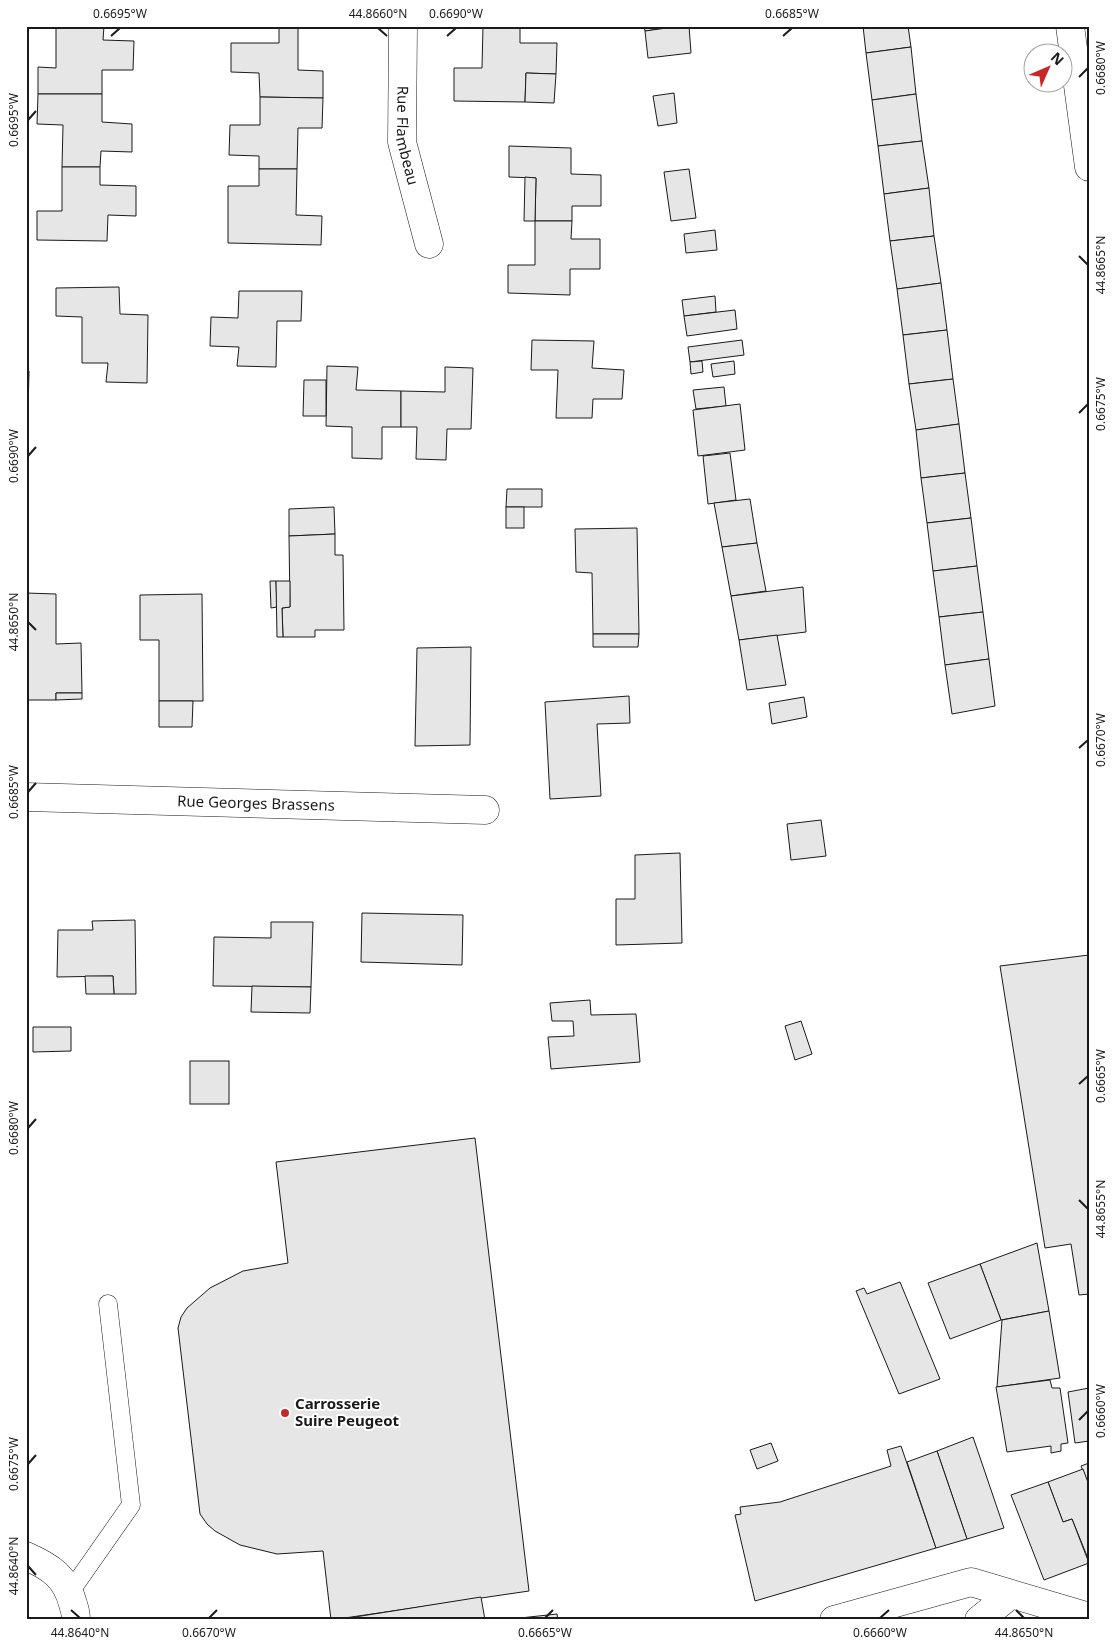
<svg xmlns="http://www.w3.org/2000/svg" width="1115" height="1646" font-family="'Noto Sans',sans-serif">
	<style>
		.building { fill: #e6e6e6; stroke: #1a1a1a }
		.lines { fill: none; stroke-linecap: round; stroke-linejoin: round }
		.lane-casing { stroke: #1a1a1a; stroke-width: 19 }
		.street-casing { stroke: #1a1a1a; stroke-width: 29 }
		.secondary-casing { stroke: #1a1a1a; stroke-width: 29 }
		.lane { stroke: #fff; stroke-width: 18 }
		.street { stroke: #fff; stroke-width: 28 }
		.secondary { stroke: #fff; stroke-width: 28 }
		.ticks { fill: none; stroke: #1a1a1a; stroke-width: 2 }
		.poi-dot { fill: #c62828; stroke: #fff; stroke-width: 2 }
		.labels { text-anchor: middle; stroke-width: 4; stroke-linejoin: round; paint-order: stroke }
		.street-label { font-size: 15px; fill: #1a1a1a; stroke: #fff }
		.poi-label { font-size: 15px; font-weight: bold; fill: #1a1a1a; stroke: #fff; text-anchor: start }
		.neatline { fill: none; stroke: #1a1a1a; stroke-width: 2 }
		.ticks-label { font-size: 12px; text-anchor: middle; fill: #1a1a1a }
	</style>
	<rect width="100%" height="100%" fill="#fff"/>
	<!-- building -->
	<g class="building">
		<polygon points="104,26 103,40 134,41 133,70 102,70 102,94 38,94 38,67 56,68 56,27"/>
		<polygon points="279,26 298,26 298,70 323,71 323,98 260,97 259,73 231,72 231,43 279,43"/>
		<polygon points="483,26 520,26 520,43 557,43 556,74 526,73 525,102 454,101 454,68 482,68"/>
		<polygon points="644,26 681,26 645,31"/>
		<polygon points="681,26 689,26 691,53 648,58 645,31"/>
		<polygon points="863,26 908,26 911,47 866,53"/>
		<polygon points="911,47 916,94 872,100 866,53"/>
		<polygon points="526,73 556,74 554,103 525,102"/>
		<polygon points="674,93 677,123 658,126 653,96"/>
		<polygon points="38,94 102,94 102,122 132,124 132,152 101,151 100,167 62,167 63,125 37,124"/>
		<polygon points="916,94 922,141 878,146 872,100"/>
		<polygon points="260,97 323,98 322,128 298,128 297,169 259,169 259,156 229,155 230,125 260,125"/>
		<polygon points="922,141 929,188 884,194 878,146"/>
		<polygon points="509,146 571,148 571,174 601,175 601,206 572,206 572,221 535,221 536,178 509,177"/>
		<polygon points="62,167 100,167 100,185 136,186 136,216 108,215 107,241 37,240 37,211 62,211"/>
		<polygon points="259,169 297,169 296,215 322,216 321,245 228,243 228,186 259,186"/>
		<polygon points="689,169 696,218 671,221 664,172"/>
		<polygon points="525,177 536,178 535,221 524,221"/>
		<polygon points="929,188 934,236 890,241 884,194"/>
		<polygon points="535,221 572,221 571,239 600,239 600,269 570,269 570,295 508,293 508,265 535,265"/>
		<polygon points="715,230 717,250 686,253 684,234"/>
		<polygon points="934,236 941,283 897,289 890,241"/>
		<polygon points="941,283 947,330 903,335 897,289"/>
		<polygon points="119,287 120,314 148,315 147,383 106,382 108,363 82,363 82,317 56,316 56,288"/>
		<polygon points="239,291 302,291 301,321 277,321 276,367 237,366 239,347 210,346 211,317 238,318"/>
		<polygon points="715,296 716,312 684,316 682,300"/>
		<polygon points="735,310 737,329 687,336 684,316"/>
		<polygon points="947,330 953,379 909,384 903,335"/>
		<polygon points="532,340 594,341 592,368 624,370 622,399 593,399 592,418 556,418 558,370 531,370"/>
		<polygon points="742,340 744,355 690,362 688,347"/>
		<polygon points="702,361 703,372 691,374 690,362"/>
		<polygon points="734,361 735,374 713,377 711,364"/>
		<polygon points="327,366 358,367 356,390 401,391 401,427 382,427 382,459 352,458 352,427 326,426"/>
		<polygon points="445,367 473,368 471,429 447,429 446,460 416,459 417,427 401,427 401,391 445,392"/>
		<polygon points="26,371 29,371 28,411 26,411"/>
		<polygon points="953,379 959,424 916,430 909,384"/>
		<polygon points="304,380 326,380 326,416 303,416"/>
		<polygon points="724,387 726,406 696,409 693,390"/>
		<polygon points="740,404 745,450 698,456 693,410"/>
		<polygon points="959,424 965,473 921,478 916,430"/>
		<polygon points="730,453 736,500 708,504 703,456"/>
		<polygon points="965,473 971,518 927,523 921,478"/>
		<polygon points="507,489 542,489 542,507 506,507"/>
		<polygon points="750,499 757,543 722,547 714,503"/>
		<polygon points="334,507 335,534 289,536 289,509"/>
		<rect x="506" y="507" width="18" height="21"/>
		<polygon points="971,518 977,566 933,571 927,523"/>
		<polygon points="637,528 639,634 593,634 592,573 576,572 575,529"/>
		<polygon points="335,534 335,555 343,555 344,630 315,630 315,637 283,637 282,608 290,607 289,536"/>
		<polygon points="757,543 766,591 731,596 722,547"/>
		<polygon points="977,566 983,612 939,617 933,571"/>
		<polygon points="270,581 276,581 277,607 271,608"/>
		<polygon points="276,581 290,581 290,607 282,608 283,637 277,637"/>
		<polygon points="803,587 806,632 739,640 731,596"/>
		<polygon points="26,593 56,594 56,644 81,643 82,693 56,693 56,700 26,700"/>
		<polygon points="202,594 203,701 159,701 159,640 140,640 140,595"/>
		<polygon points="983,612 989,659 945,665 939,617"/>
		<polygon points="593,634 639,634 638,647 593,647"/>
		<polygon points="777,635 786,685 747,690 739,640"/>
		<polygon points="471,647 470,745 415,746 417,648"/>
		<polygon points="989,659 995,706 952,714 945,665"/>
		<polygon points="56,693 82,693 82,699 56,700"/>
		<polygon points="629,696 630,723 597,724 601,796 550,799 545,702"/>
		<polygon points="804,697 807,717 772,724 769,703"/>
		<polygon points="159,701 193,701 192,727 159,727"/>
		<polygon points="821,820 826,856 791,860 787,824"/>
		<polygon points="680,853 682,943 616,945 616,899 635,899 635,855"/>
		<polygon points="362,913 463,915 462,965 361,962"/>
		<polygon points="135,920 136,994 114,994 113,976 57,977 58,930 93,930 92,921"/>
		<polygon points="271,922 313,922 311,987 213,986 214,937 271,938"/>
		<polygon points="1089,955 1089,1294 1079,1295 1071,1244 1045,1248 1000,966"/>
		<polygon points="85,976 113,976 114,994 86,994"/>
		<polygon points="252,986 311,987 310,1013 251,1012"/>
		<polygon points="590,1000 591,1015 636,1014 640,1062 551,1069 548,1037 574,1036 573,1021 552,1021 550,1003"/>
		<polygon points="801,1021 812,1054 795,1060 785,1026"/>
		<polygon points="33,1027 71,1027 71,1051 33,1052"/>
		<rect x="190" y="1061" width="39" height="43"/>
		<polygon points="475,1138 529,1591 331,1620 323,1551 277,1554 240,1545 215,1531 207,1524 200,1514 178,1328 181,1317 187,1308 210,1288 243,1271 288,1263 276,1162"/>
		<polygon points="1037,1243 1049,1311 1001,1320 980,1264"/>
		<polygon points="980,1264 1001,1320 950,1339 928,1283"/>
		<polygon points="900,1282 940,1379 899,1394 856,1291 864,1288 867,1294"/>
		<polygon points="1049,1311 1060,1378 997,1387 1002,1320"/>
		<polygon points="1050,1380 1052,1388 1060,1388 1068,1443 1061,1444 1061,1451 1051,1453 1051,1446 1007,1452 996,1387"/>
		<polygon points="1089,1388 1089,1441 1075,1443 1068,1392"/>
		<polygon points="973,1437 1004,1528 967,1539 937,1451"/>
		<polygon points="771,1443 778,1461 757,1469 750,1450"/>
		<polygon points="901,1446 936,1548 755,1601 735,1515 741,1514 740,1507 780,1502 891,1466 887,1450"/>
		<polygon points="937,1451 967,1539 936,1548 907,1462"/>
		<polygon points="1089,1463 1089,1485 1081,1466"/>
		<polygon points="1083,1469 1089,1485 1089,1561 1072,1519 1063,1522 1048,1482"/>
		<polygon points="1048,1482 1063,1522 1072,1519 1089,1563 1044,1580 1011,1495"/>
		<polygon points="481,1597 485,1620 336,1620"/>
		<polygon points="557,1614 558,1620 520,1620 520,1618"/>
	</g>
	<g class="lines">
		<defs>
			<polyline id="lane" points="70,1592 131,1505 108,1304"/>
			<g id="street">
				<path id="s1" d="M403,26L402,142L429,244"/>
				<path id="s2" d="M26,797L485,810"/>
				<path d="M26,1556C51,1567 66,1577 73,1604C75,1610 76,1614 76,1620"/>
				<polyline points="834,1620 971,1582 1089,1617"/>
				<polyline points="979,1620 1010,1595"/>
			</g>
			<polyline id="secondary" points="1070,26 1089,167"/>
		</defs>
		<!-- lane casing -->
		<use href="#lane" class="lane-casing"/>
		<!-- street casing -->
		<use href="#street" class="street-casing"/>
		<!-- secondary casing -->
		<use href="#secondary" class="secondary-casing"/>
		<!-- lane -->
		<use href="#lane" class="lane"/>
		<!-- street -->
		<use href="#street" class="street"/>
		<!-- secondary -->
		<use href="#secondary" class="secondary"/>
	</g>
	<!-- ticks -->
	<path class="ticks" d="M378,28L387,36M111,36L120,28M447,36L456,28M783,36L792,28M1079,77L1088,68M28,120L36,111M1079,256L1088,265M1079,413L1088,404M28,456L36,447M28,622L36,630M1079,748L1088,740M28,792L36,783M1079,1084L1088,1076M28,1128L36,1119M1079,1200L1088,1209M1079,1420L1088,1411M28,1464L36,1455M28,1566L36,1575M71,1610L80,1618M1016,1610L1024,1618M209,1618L217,1610M545,1618L553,1610M880,1618L889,1610"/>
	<!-- markers -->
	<circle class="poi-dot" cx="285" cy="1413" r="5"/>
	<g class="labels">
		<!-- street labels -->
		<g class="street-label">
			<text dy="5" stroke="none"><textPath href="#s1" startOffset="110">Rue Flambeau</textPath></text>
			<text dy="5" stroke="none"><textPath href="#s2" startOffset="230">Rue Georges Brassens</textPath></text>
		</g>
		<!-- poi labels -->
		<g class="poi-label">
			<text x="295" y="1409">Carrosserie<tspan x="295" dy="17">Suire Peugeot</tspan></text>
		</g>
	</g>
	<!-- border -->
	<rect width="1115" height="1646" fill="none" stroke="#ffffff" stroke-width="55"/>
	<!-- north arrow -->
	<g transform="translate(1048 68) rotate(45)"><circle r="24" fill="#ffffff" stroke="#a3a3a3"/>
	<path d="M0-4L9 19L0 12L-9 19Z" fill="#c62828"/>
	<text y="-8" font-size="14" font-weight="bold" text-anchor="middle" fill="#1a1a1a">N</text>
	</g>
	<rect x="28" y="28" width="1060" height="1590" class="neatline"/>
	<g class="ticks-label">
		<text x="120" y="18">0.6695°W</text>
		<text x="378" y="18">44.8660°N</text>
		<text x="456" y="18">0.6690°W</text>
		<text x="792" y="18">0.6685°W</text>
		<text transform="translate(1101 68) rotate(-90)" y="4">0.6680°W</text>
		<text transform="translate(14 120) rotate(-90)" y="4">0.6695°W</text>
		<text transform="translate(1101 265) rotate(-90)" y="4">44.8665°N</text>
		<text transform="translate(1101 404) rotate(-90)" y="4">0.6675°W</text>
		<text transform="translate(14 456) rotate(-90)" y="4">0.6690°W</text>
		<text transform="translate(14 622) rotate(-90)" y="4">44.8650°N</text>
		<text transform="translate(1101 740) rotate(-90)" y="4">0.6670°W</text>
		<text transform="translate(14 792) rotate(-90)" y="4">0.6685°W</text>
		<text transform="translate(1101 1076) rotate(-90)" y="4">0.6665°W</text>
		<text transform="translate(14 1128) rotate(-90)" y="4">0.6680°W</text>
		<text transform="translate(1101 1209) rotate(-90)" y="4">44.8655°N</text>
		<text transform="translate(1101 1411) rotate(-90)" y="4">0.6660°W</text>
		<text transform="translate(14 1464) rotate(-90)" y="4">0.6675°W</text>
		<text transform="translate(14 1566) rotate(-90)" y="4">44.8640°N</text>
		<text x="80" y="1637">44.8640°N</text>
		<text x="209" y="1637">0.6670°W</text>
		<text x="545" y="1637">0.6665°W</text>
		<text x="880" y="1637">0.6660°W</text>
		<text x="1024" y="1637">44.8650°N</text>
	</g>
</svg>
